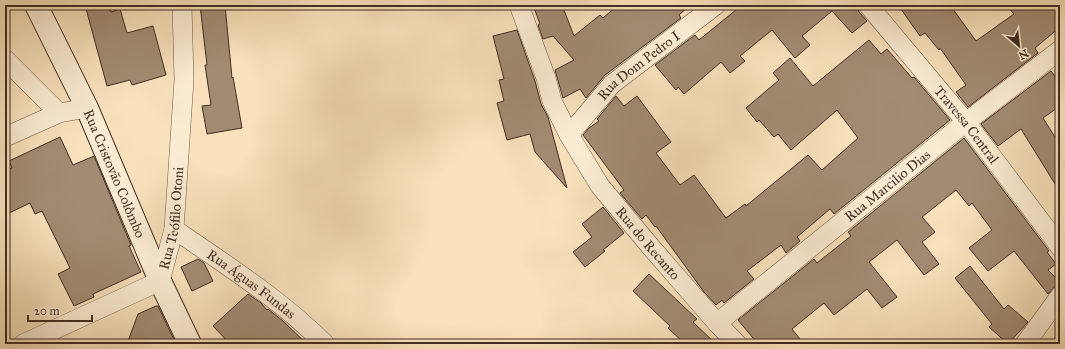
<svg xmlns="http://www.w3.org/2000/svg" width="1065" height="349" font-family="'IM FELL Great Primer',serif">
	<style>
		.building { fill: #a18b72; stroke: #422d23 }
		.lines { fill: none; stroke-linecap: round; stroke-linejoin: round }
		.street-casing { stroke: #705a49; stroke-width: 20 }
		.secondary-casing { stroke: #422d23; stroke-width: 24 }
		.street { stroke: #faecd3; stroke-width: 19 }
		.secondary { stroke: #faecd3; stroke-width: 22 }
		.labels { text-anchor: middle; stroke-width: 4; stroke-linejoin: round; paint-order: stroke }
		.street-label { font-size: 14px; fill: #422d23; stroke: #faecd3 }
	</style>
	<rect width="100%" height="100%" fill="#f8e1bb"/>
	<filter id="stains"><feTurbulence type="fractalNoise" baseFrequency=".005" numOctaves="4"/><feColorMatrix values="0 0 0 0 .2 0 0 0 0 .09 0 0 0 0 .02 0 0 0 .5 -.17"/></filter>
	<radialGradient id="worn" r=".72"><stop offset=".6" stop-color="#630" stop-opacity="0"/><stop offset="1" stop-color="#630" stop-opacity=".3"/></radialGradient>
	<!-- building -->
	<g class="building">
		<polygon points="85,5 109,5 111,12 120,9 127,33 153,26 166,75 132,85 130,80 107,86"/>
		<polygon points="200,5 225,5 232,78 233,77 242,128 207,134 202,106 211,105 205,65 207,65"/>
		<polygon points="533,5 562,5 574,36 600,15 603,18 618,5 690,5 679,15 681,18 605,75 586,98 580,89 563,98 555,70 574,60 553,36 543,39 538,25 540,24"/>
		<polygon points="742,5 857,5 859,12 867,21 852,33 832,11 802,36 810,45 795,58 772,30 740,56 745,61 730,73 721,62 684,94 678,87 676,90 655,65 695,35 699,40"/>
		<polygon points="898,5 950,5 976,41 1014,14 1006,5 1060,5 1060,27 1035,48 1038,53 968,107 956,92 966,85 940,48 939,50 925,33 920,36"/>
		<polygon points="517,30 535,81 541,104 548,117 567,188 535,152 530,134 507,140 497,103 504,101 499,80 504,79 493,36"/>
		<polygon points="869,40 881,54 887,49 912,78 914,77 950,120 834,214 830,209 797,237 800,241 786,253 781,245 747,271 754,279 724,303 722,300 716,305 704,292 656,226 655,227 646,215 642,219 620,193 624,190 583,135 589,128 599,121 597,119 616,96 624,106 637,96 671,142 656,153 680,185 694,175 726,218 745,204 746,206 808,155 822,170 858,138 837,110 791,150 778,134 774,137 759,120 757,122 746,108 779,80 773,73 790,58 813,86"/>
		<polygon points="1051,71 1060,83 1060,106 1043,118 1060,145 1060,192 1021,129 998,146 981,124"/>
		<polygon points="60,137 73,165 94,156 131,245 129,246 141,272 93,294 94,297 74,306 58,274 70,268 42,211 35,214 30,203 5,215 5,171 12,168 9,161"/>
		<polygon points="964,138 1049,251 1047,252 1056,264 1048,270 1060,282 1059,285 1055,286 1048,294 1014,251 988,271 969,248 992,230 972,203 969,206 956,190 922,217 935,232 922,242 939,264 924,275 897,240 869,262 897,297 882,308 867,289 834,315 824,303 792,329 804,344 758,344 738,320 814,259 817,263 851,236 848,232"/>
		<polygon points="603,207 624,233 603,250 605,251 585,267 573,252 592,237 582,224"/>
		<polygon points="198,259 204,263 213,281 192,291 181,267"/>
		<polygon points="970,266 1004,309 1008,305 1028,322 1008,344 989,327 992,324 955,278"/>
		<polygon points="649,274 697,319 693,322 716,344 685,344 668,328 670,326 633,291"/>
		<polygon points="248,294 261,303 267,310 268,309 283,321 307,344 230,344 213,326"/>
		<polygon points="156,306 158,306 176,344 127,344 138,314"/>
	</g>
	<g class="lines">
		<defs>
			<g id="street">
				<path id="s1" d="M519,5L546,78L552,101L569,135L600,186L650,246L717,323L737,344"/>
				<path id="s2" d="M868,5L966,122L1060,247"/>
				<polyline points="5,59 59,113"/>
				<path id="s3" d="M569,135L612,84L716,5"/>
				<polyline points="5,137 59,113 87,108"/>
				<path id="s4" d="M174,229C226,265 280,299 325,344"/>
				<path id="s5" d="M717,323L966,122L1060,50"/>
				<path id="s6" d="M23,344L160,281L174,229L184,80L182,5"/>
				<polyline points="1025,344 1060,296"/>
			</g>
			<g id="secondary">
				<path id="s7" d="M36,5L87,108L160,281L190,344"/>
			</g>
		</defs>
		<!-- street casing -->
		<use href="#street" class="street-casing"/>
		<!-- secondary casing -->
		<use href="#secondary" class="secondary-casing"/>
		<!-- street -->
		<use href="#street" class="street"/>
		<!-- secondary -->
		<use href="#secondary" class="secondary"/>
	</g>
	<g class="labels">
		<!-- street labels -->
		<g class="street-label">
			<text dy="5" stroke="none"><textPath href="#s3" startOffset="99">Rua Dom Pedro I</textPath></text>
			<text dy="5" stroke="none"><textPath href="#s2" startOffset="155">Travessa Central</textPath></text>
			<text dy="5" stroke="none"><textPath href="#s7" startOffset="186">Rua Cristovão Colômbo</textPath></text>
			<text dy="5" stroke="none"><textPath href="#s5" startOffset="219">Rua Marcilio Dias</textPath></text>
			<text dy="5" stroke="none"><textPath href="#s6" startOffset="215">Rua Teófilo Otoni</textPath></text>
			<text dy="5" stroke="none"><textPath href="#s1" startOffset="274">Rua do Recanto</textPath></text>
			<text dy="5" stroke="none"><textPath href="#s4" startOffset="95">Rua Águas Fundas</textPath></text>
		</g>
	</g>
	<!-- margin -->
	<rect width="1065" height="349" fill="none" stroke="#f8e1bb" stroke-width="20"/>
	<rect x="6" y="6" width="1053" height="337" fill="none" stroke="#422d23" stroke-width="2"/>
	<rect x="10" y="10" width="1045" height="329" fill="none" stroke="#422d23"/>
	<!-- north arrow -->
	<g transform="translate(1019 46) rotate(152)" stroke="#faecd3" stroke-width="3" paint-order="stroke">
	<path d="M0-3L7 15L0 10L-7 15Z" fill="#422d23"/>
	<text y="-6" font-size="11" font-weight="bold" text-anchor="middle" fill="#422d23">N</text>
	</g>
	<!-- scale -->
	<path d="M28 315v6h64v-6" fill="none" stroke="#422d23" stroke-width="2"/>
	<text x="34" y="315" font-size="12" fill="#422d23" stroke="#faecd3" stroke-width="3" paint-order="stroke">20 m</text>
	<rect width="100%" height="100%" filter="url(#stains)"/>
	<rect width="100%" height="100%" fill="url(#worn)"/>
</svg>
